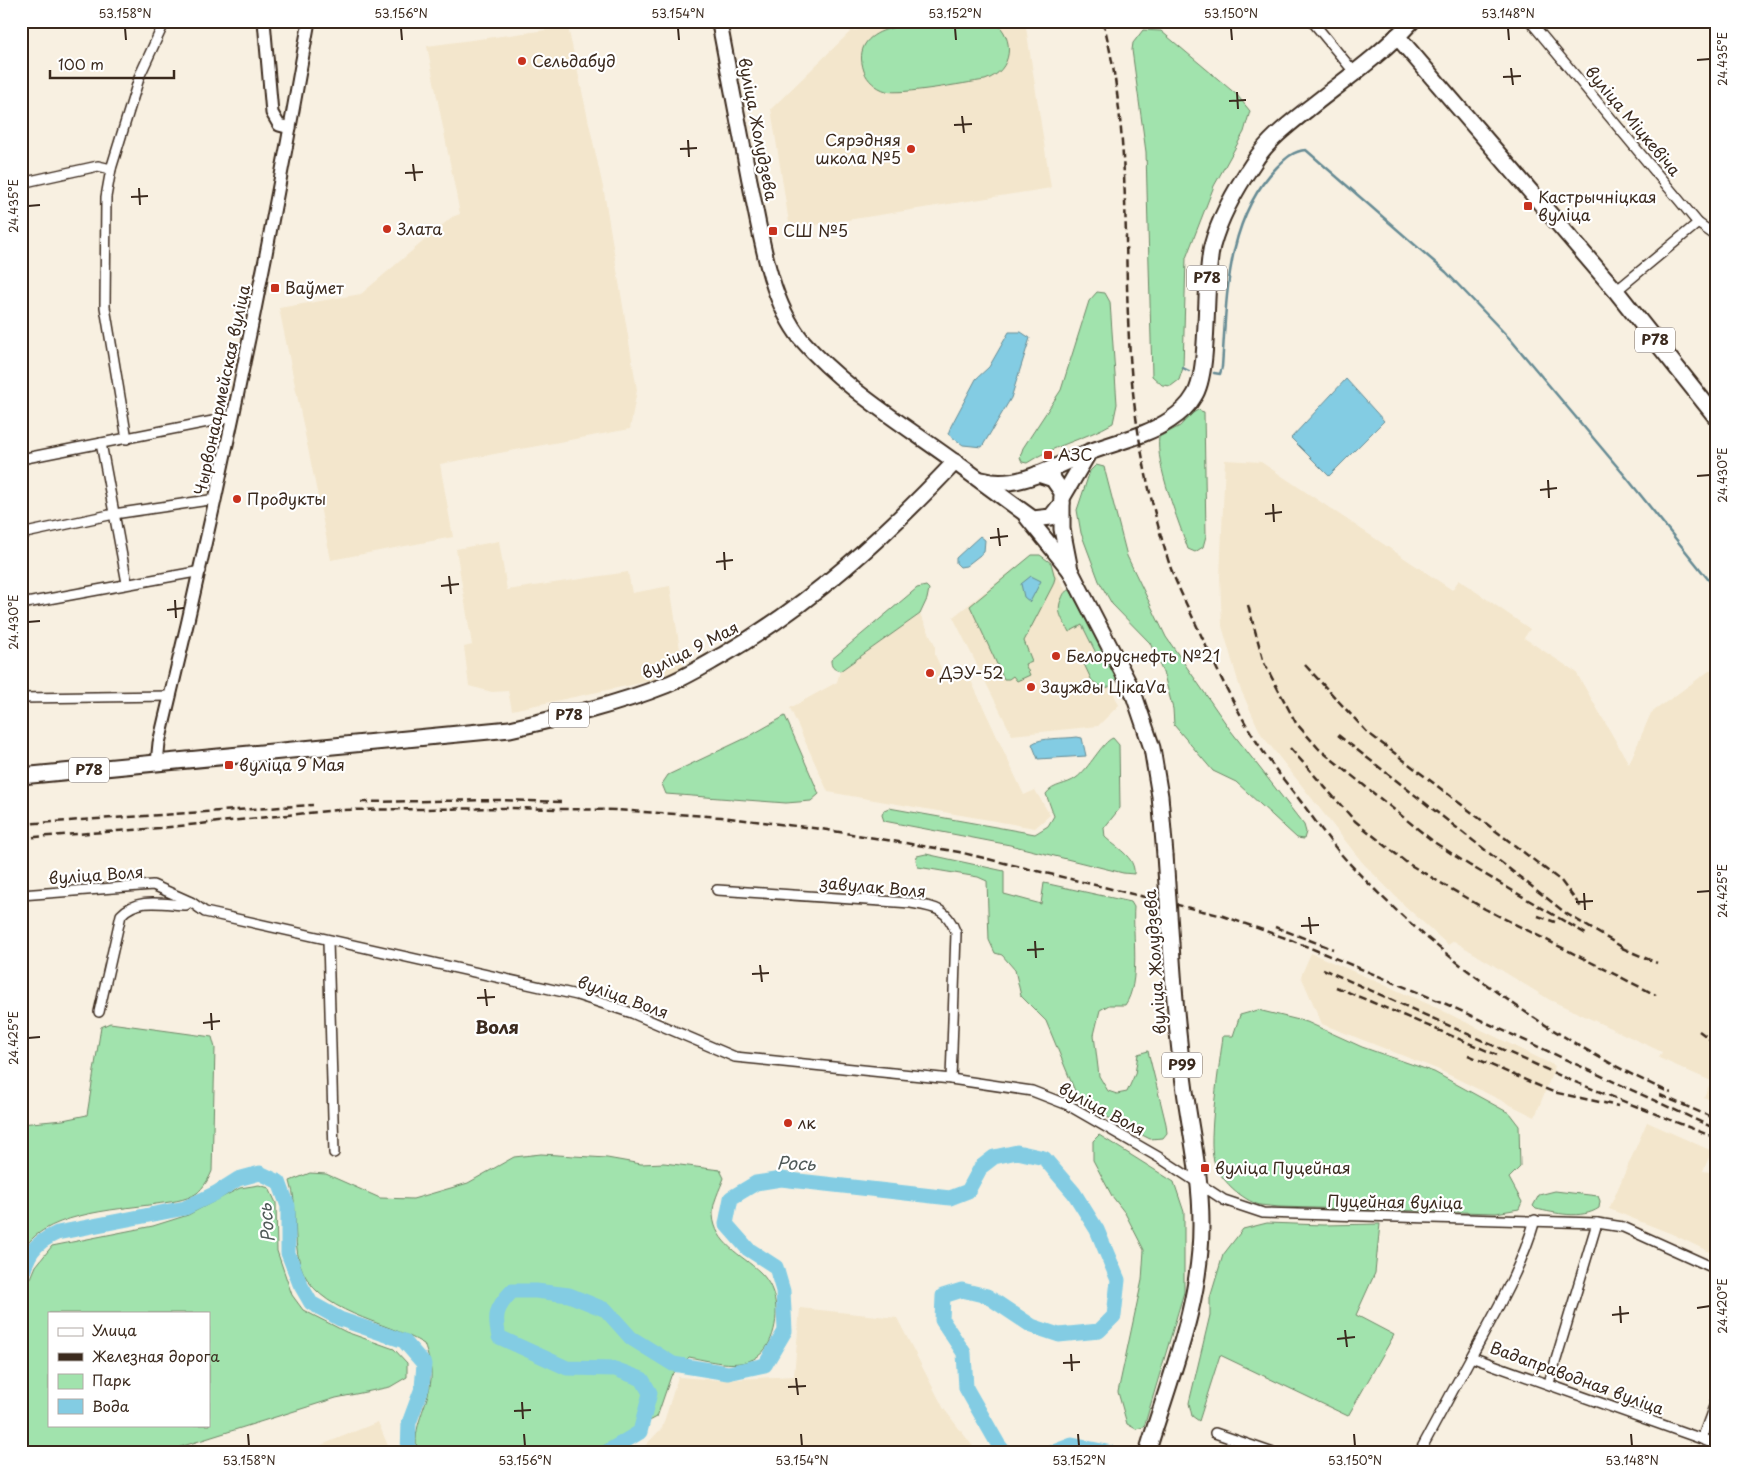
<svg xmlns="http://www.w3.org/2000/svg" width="1737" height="1474" font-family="'Playpen Sans',sans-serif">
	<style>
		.built { fill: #f3e6cc }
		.green { fill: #a1e3ad; stroke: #6e8666; fill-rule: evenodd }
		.water { fill: #83cce3; stroke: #668b94 }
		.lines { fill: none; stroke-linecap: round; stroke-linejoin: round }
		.stream { stroke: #668b94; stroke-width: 2.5 }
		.river { stroke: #83cce3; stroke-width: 15 }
		.minor-casing { stroke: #3b2a1e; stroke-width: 12 }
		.tertiary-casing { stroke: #3b2a1e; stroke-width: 15 }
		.secondary-casing { stroke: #3b2a1e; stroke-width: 18 }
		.primary-casing { stroke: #3b2a1e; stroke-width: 19 }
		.minor { stroke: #fff; stroke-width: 9 }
		.tertiary { stroke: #fff; stroke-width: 11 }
		.secondary { stroke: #fff; stroke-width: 14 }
		.primary { stroke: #fff; stroke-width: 15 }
		.rail { stroke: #3b2a1e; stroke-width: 2.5; stroke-dasharray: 8 4; stroke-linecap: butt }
		.primary-bridge-casing { stroke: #3b2a1e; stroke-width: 19; stroke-linecap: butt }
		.primary-bridge { stroke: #fff; stroke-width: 15 }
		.ticks { fill: none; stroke: #3b2a1e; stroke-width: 2 }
		.poi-dot { fill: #c8321e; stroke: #fff; stroke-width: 2 }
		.labels { text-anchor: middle; stroke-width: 4.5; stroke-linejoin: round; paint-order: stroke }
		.shield { fill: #fff; stroke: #766a62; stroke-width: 1 }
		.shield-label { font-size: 15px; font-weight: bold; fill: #3b2a1e }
		.poi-label { font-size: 16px; fill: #3b2a1e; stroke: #fff; text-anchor: start }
		.street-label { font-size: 16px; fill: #3b2a1e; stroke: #fff }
		.neighbourhood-label { font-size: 18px; font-weight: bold; fill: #3b2a1e; stroke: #fff }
		.water-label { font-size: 18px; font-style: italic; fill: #515b59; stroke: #fff }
		.neatline { fill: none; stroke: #3b2a1e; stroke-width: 2 }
		.ticks-label { font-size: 12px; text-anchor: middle; fill: #3b2a1e }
	</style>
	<rect width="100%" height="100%" fill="#f8f0e1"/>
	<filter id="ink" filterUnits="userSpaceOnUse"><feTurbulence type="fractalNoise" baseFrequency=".02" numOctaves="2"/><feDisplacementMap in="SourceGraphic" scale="10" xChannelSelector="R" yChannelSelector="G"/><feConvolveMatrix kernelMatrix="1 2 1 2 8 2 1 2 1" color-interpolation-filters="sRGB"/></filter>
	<g filter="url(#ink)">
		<!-- built -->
		<g class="built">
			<polygon points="917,21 1025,21 1051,188 790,229 771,109 851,31"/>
			<polygon points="568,27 604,192 637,390 630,429 440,464 453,537 331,560 279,308 361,294 452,217 460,214 427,46"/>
			<polygon points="1225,460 1261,462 1452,590 1459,580 1530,629 1524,638 1576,672 1629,764 1651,713 1716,666 1716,1103 1704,1097 1711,1081 1659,1058 1662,1052 1550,1000 1454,941 1448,945 1403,904 1362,862 1261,734 1240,688 1222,626 1220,577"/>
			<polygon points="499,541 507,590 628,572 632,593 670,586 683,668 655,680 512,710 508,691 492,692 469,686 464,647 472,645 456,549"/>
			<polygon points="1032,555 1040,555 1051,563 1066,591 1119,705 1098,726 1012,735 953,617"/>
			<polygon points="920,614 935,645 935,655 947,681 967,672 1024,795 1035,790 1050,815 1035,828 828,792 790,708 837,682 840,671"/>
			<polygon points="1311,953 1435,1007 1555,1066 1535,1117 1437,1069 1322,1024 1301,976"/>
			<polygon points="1647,1122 1712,1151 1703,1171 1716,1173 1716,1255 1672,1234 1609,1209"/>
			<polygon points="800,1308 897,1318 944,1409 978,1453 638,1453 662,1428 678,1377 721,1380 794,1376"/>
			<polygon points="378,1422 391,1453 302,1453"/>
		</g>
		<!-- green -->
		<g class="green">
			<path d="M940,21H994C1016,38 1013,71 985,80C965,83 901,95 886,91C876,88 867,80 864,71C848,24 912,25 940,21Z"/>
			<polygon points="1143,30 1161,31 1237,95 1250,111 1244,132 1214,186 1186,258 1183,368 1179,380 1171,386 1162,385 1152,376 1146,152 1132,50 1133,43"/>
			<path d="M1097,292L1105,293L1110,302L1117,404L1113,423C1086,439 1054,445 1027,463L1022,462L1020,457L1023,448L1061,390L1089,301Z"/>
			<path d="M1198,410L1204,412L1206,536L1203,547L1195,552L1188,549C1179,522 1155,465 1159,437L1180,426L1191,414Z"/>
			<polygon points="1096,465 1104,467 1127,556 1166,637 1231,731 1304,825 1306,832 1304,839 1297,838 1236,782 1213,771 1174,725 1173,709 1164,675 1150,643 1112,604 1099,581 1081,533 1077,510 1090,471"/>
			<polygon points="1032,555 1040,555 1051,563 1055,578 1053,585 1024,641 1032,661 1025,664 1030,675 1017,681 1013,676 1009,679 1004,679 1002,675 970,606"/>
			<path d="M926,586L929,589L927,599L920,614L840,671C833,669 831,667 831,660L917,588Z"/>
			<path d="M1070,590L1117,675C1115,684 1112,687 1104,688L1092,681L1084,664L1098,657L1082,625L1069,632C1063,620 1055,611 1062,598C1064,593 1065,591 1070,590Z"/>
			<polygon points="785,716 819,794 811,801 786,803 666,794 662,784 668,775 748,737"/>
			<path d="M1113,738L1119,745L1120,808L1104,828L1105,837C1115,847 1136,857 1134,874L1123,873L1010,845L884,821L882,815L884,810L889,808L1035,834L1048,826L1054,816L1046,794C1053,784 1067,785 1076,778C1089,769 1102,742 1113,738Z"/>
			<path d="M926,854L1004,871V894L1041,904L1044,883L1131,902L1134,907C1132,934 1141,983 1125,1005H1109L1100,1010L1094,1035L1099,1076L1108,1091L1117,1094L1127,1092L1135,1074L1138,1054L1148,1051L1166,1124L1167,1133L1163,1138L1150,1139L1103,1115L1077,1096L1046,1021L1021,996L1015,970L1002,955L995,953L989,940L987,881L978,877L918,867L916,860L917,856Z"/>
			<path d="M1258,1010L1307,1022L1362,1047L1434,1072L1509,1113L1519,1126L1520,1167L1509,1178L1522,1202L1519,1209L1496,1213L1279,1207C1273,1206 1266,1206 1260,1205C1242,1200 1219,1179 1214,1161C1207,1140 1220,1062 1223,1036H1233L1240,1015Z"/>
			<path d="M110,1023L212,1037L215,1048L212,1171C209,1179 203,1188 197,1193C186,1201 168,1202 156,1204C116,1210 37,1213 21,1255V1124L63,1120L87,1115L101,1027Z"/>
			<polygon points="1099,1135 1174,1182 1184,1212 1184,1292 1144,1427 1136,1429 1127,1424 1118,1392 1142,1280 1144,1250 1125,1213 1112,1196 1093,1160 1093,1141"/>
			<path d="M541,1154L607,1158L641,1164L664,1163L720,1170L724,1178C720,1189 712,1203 713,1215C715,1244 741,1254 760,1272C779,1290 780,1321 769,1343C753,1374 716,1362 689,1357L671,1376L657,1417L590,1453H418C410,1429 429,1404 431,1379C432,1367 428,1355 424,1344C386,1320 315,1314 300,1264C292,1236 299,1210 290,1181L310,1173L326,1174L380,1198L413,1199L468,1183L514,1157Z"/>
			<path d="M259,1185L269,1188L276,1203L277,1251L292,1295L303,1310L346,1332L394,1349L407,1363V1377L390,1387L336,1398L161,1453H21V1281L31,1278L36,1266L52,1246L153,1226L188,1215L240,1188ZM49,1313H209V1425H49Z"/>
			<path d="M1555,1191L1598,1196L1600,1201L1599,1208C1581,1220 1555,1213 1536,1209L1533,1206L1539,1195Z"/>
			<polygon points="1267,1223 1323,1225 1380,1224 1375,1273 1356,1315 1394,1335 1348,1416 1220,1355 1199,1421 1192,1416 1189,1403 1210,1315 1210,1298 1223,1255 1243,1229"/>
		</g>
		<!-- water -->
		<g class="water">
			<polygon points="1009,332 1021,332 1030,338 1011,398 982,447 963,445 948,434 951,426 976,379 989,367"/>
			<polygon points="1346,379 1384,421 1329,476 1291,438"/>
			<polygon points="980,536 985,540 984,552 966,566 960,567 956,563 956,558"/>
			<polygon points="1031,576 1041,581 1030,602 1024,597 1021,584"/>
			<path d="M1077,737L1082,738L1086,756L1038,759L1032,744C1040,737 1065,739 1077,737Z"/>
		</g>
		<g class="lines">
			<!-- stream -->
			<g class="stream">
				<polyline points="1183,368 1189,371"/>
				<path d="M1214,373L1220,374L1222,367C1227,298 1225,220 1277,167C1286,158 1293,151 1306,150L1446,272L1511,340L1626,477L1716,589"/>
			</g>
			<!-- river -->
			<g class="river">
				<path d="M21,1281C27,1255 32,1244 57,1233L185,1208L216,1193L238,1179L260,1173L279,1182L288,1206V1253L300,1284L311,1303L340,1319L404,1341L424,1364L422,1388L409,1423L408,1453"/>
				<path d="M605,1453L640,1432L650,1393L642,1379L615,1369L567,1368L499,1337C494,1315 496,1308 512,1291H536L569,1295L606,1310L631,1338L673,1364L728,1373L765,1365L785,1331L783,1291L776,1267L748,1249L726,1224L731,1198L756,1183L781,1179L950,1198L968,1191L981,1167L994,1157L1017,1152L1044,1158L1074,1193L1097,1230L1118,1280L1114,1316L1099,1331L1059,1335L1032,1326L987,1296L962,1290L943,1296L942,1320L964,1353L966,1388L998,1444L1005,1453"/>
				<polyline points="1051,1453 1072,1445 1112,1453"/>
			</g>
			<defs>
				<g id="minor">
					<polyline points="1312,21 1354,72"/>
					<polyline points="1530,21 1698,223 1716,236"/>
					<polyline points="21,183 98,166 111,169"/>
					<polyline points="1616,291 1698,223"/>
					<polyline points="127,439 105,307 106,197 111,169 140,75 165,21"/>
					<polyline points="101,443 127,583"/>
					<polyline points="21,459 233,417"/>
					<polyline points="21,534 114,514 216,499"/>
					<polyline points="21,604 201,571"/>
					<polyline points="21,698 171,696"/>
					<path d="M717,890L911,903C935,907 947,908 956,933L951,1079"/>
					<polyline points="21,895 153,885 191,902 205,912 577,995 632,1013 735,1057 951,1079 1032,1091 1068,1105 1160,1158 1224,1200 1263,1213 1597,1223 1623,1227 1716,1269"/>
					<polyline points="328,941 334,1153"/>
					<path d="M99,1012L121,915C137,897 163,904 186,905L190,902"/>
					<path d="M1535,1220C1521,1269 1495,1313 1471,1357L1702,1439L1716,1401"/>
					<polyline points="1549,1383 1597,1223"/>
					<polyline points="1215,1433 1273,1453"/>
					<polyline points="1702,1439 1716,1445"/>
					<polyline points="1419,1453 1471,1357"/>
				</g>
				<g id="tertiary">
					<polyline points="264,21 272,113 279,125 290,128"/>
					<path d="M157,763L159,743C217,504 267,263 309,21"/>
				</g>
				<path id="secondary" d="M719,21C729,74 739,126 749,178C760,228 768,298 801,339C843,388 903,424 955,462"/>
				<g id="primary">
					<polyline points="1397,36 1616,291 1716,417"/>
					<polyline points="1038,474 1053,479 1062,492 1062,529 1070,570"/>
					<path d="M982,480C1016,490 1051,468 1082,455C1110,443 1145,437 1170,420C1179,414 1189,405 1194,396C1211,371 1203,282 1212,246C1220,216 1237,187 1254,162C1267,141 1289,124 1308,109C1343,81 1382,54 1412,21"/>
					<polyline points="1062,498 1089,452"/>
					<polyline points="1027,517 1070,570 1133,692 1152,748 1160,796 1165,855"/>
					<path d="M21,776L510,729C563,717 616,705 666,685C686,677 705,665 723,655C811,604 885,536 955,462L1033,519L1051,517L1062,503"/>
					<path d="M1147,1453C1170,1377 1202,1302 1201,1222C1201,1178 1191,1134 1185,1091C1178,1042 1174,993 1171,944"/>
				</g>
			</defs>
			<!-- minor casing -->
			<use href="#minor" class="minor-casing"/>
			<!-- tertiary casing -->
			<use href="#tertiary" class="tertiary-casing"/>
			<!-- secondary casing -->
			<use href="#secondary" class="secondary-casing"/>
			<!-- primary casing -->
			<use href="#primary" class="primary-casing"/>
			<!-- minor -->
			<use href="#minor" class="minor"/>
			<!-- tertiary -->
			<use href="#tertiary" class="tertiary"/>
			<!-- secondary -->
			<use href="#secondary" class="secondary"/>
			<!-- primary -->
			<use href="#primary" class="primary"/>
			<!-- rail -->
			<g class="rail">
				<path d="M1103,21C1137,150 1118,286 1136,417C1143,468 1155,520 1171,569C1181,595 1195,621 1206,646C1224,685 1244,725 1269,760C1280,776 1293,791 1305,807C1319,826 1333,846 1349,863C1435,956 1556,1042 1671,1093"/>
				<polyline points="1248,605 1264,663 1296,723 1319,749 1434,842 1469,865 1586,934"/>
				<polyline points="1305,665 1367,732 1561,881 1581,907"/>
				<polyline points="1338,735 1567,914 1627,950"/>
				<polyline points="1290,748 1355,821 1407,863 1485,909 1656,995"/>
				<polyline points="361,802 500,800 563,802"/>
				<polyline points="21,824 313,805"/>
				<polyline points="21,838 160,828 337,810 508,808 615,810 721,817 821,829 959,852 1223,916 1291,940 1446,1004 1716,1129"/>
				<polyline points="1538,916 1555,922"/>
				<polyline points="1275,927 1333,949"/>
				<polyline points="1622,948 1657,963"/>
				<polyline points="1323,969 1570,1080 1716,1138"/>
				<polyline points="1336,987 1497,1055"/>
				<polyline points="1699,1031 1716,1044"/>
				<polyline points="1468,1055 1553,1092 1618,1106"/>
				<polyline points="1660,1095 1716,1119"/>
				<polyline points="1714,1192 1716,1193"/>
			</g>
			<defs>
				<polyline id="primary-bridge" points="1165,855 1171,944"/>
			</defs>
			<!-- primary-bridge casing -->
			<use href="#primary-bridge" class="primary-bridge-casing"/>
			<!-- primary-bridge -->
			<use href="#primary-bridge" class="primary-bridge"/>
		</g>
	</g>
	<!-- ticks -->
	<path class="ticks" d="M125,28L126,40M401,28L402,40M678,28L679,40M955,28L956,40M1231,28L1232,40M1508,28L1509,40M1697,60L1710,59M1511,68L1513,85M1503,77L1521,76M1237,92L1238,109M1229,101L1246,100M962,116L964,133M954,125L972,124M688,140L689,157M680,149L697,148M413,164L415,181M405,173L423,172M139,188L140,205M131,197L148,196M28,206L40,205M1697,476L1710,475M1548,480L1549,498M1540,490L1557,488M1273,504L1274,522M1265,514L1282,512M998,528L1000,546M990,538L1008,536M724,552L725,570M716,562L733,560M449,576L451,594M441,586L459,584M175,600L176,618M167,610L184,608M28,622L40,621M1697,892L1710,891M1584,893L1585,910M1576,902L1593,901M1309,917L1311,934M1301,926L1319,925M1035,941L1036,958M1027,950L1044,949M760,965L762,982M752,974L769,973M485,989L487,1006M477,998L495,997M211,1013L212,1030M203,1023L220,1021M28,1038L40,1037M1620,1306L1621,1323M1697,1308L1710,1306M1612,1315L1629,1313M1345,1330L1347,1347M1337,1339L1355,1337M1071,1354L1072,1371M1063,1363L1080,1362M796,1378L798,1395M788,1387L806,1386M522,1402L523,1419M514,1411L531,1410M248,1434L249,1446M524,1434L525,1446M801,1434L802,1446M1078,1434L1079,1446M1354,1434L1355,1446M1631,1434L1632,1446"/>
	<!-- markers -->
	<g class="poi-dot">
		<circle cx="522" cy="61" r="5"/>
		<circle cx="911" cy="149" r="5"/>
		<rect x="1523" y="201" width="10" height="10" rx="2.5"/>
		<circle cx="387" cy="229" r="5"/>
		<rect x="768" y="226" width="10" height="10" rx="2.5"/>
		<rect x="270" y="283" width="10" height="10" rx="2.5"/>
		<rect x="1043" y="450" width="10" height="10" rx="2.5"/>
		<circle cx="237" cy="499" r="5"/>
		<circle cx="1056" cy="656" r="5"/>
		<circle cx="930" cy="673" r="5"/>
		<circle cx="1031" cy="687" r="5"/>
		<rect x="224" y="760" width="10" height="10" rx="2.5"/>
		<circle cx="788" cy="1123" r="5"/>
		<rect x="1200" y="1163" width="10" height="10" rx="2.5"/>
	</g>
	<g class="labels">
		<!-- shield labels -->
		<g class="shield">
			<rect x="1187" y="265.5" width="40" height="25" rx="4"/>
			<rect x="1635" y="327.5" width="40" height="25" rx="4"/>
			<rect x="549" y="702.5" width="40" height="25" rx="4"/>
			<rect x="69" y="757.5" width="40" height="25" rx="4"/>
			<rect x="1162" y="1052.5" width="40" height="25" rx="4"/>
		</g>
		<g class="shield-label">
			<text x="1207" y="283">Р78</text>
			<text x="1655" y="345">Р78</text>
			<text x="569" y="720">Р78</text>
			<text x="89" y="775">Р78</text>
			<text x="1182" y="1070">Р99</text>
		</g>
		<!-- poi labels -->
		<g class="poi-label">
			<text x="532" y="67">Сельдабуд</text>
			<text x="901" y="146" text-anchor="end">Сярэдняя<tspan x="901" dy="18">школа №5</tspan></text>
			<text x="1538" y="203">Кастрычніцкая<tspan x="1538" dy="18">вуліца</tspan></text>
			<text x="397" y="235">Злата</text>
			<text x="783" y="237">СШ №5</text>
			<text x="285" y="294">Ваўмет</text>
			<text x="1058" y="461">АЗС</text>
			<text x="247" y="505">Продукты</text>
			<text x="1066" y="662">Белоруснефть №21</text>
			<text x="940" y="679">ДЭУ-52</text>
			<text x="1041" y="693">Заужды ЦікаVа</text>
			<text x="239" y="771">вуліца 9 Мая</text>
			<text x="798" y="1129">лк</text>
			<text x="1215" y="1174">вуліца Пуцейная</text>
		</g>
		<!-- street labels -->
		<g class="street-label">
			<text transform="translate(1633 121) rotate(50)" y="6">вуліца Міцкевіча</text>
			<text transform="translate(758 129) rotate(79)" y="6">вуліца Жолудзева</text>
			<text transform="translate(222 390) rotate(-78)" y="6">Чырвонаармейская вуліца</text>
			<text transform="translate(690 650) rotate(-27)" y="6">вуліца 9 Мая</text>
			<text transform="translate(96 875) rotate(-4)" y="6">вуліца Воля</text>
			<text transform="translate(873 887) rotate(5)" y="6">завулак Воля</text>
			<text transform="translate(1155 962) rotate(-94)" y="6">вуліца Жолудзева</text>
			<text transform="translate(623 997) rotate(20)" y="6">вуліца Воля</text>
			<text transform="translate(1102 1109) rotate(28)" y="6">вуліца Воля</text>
			<text transform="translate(1395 1202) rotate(1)" y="6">Пуцейная вуліца</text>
			<text transform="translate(1577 1378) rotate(20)" y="6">Вадаправодная вуліца</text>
		</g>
		<!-- neighbourhood labels -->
		<g class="neighbourhood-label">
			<text x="497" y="1034">Воля</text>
		</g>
		<!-- water labels -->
		<g class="water-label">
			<text transform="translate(796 1164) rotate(2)" y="6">Рось</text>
			<text transform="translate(267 1223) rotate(-95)" y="6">Рось</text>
		</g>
	</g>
	<!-- margin -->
	<rect width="1737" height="1474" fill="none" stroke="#fff" stroke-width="55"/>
	<!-- legend -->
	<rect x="48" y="1312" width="162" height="115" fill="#ffffff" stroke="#b1aaa5"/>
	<rect x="58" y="1328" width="25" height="8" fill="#ffffff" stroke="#b1aaa5"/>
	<text x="92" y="1336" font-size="15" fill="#3b2a1e">Улица</text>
	<rect x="58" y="1353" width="25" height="8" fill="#3b2a1e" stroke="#b1aaa5"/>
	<text x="92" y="1362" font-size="15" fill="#3b2a1e">Железная дорога</text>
	<rect x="58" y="1374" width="25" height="15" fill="#a1e3ad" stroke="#b1aaa5"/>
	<text x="92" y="1386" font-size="15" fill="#3b2a1e">Парк</text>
	<rect x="58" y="1399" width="25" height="15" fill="#83cce3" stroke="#b1aaa5"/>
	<text x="92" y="1412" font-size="15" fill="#3b2a1e">Вода</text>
	<!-- scale -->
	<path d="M50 70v8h124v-8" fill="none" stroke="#3b2a1e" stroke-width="2.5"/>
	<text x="58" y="70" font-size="15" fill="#3b2a1e" stroke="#ffffff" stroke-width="4" paint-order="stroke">100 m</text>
	<rect x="28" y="28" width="1682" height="1418" class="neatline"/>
	<g class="ticks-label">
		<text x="125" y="18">53.158°N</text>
		<text x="401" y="18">53.156°N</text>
		<text x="678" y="18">53.154°N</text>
		<text x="955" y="18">53.152°N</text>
		<text x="1231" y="18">53.150°N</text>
		<text x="1508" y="18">53.148°N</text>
		<text transform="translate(1723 59) rotate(-90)" y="4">24.435°E</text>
		<text transform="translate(14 206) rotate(-90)" y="4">24.435°E</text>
		<text transform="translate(1723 475) rotate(-90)" y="4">24.430°E</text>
		<text transform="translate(14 622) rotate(-90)" y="4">24.430°E</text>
		<text transform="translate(1723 891) rotate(-90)" y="4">24.425°E</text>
		<text transform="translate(14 1038) rotate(-90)" y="4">24.425°E</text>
		<text transform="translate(1723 1306) rotate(-90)" y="4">24.420°E</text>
		<text x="249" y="1465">53.158°N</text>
		<text x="525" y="1465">53.156°N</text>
		<text x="802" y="1465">53.154°N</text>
		<text x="1079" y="1465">53.152°N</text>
		<text x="1355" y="1465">53.150°N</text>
		<text x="1632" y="1465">53.148°N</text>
	</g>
</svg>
